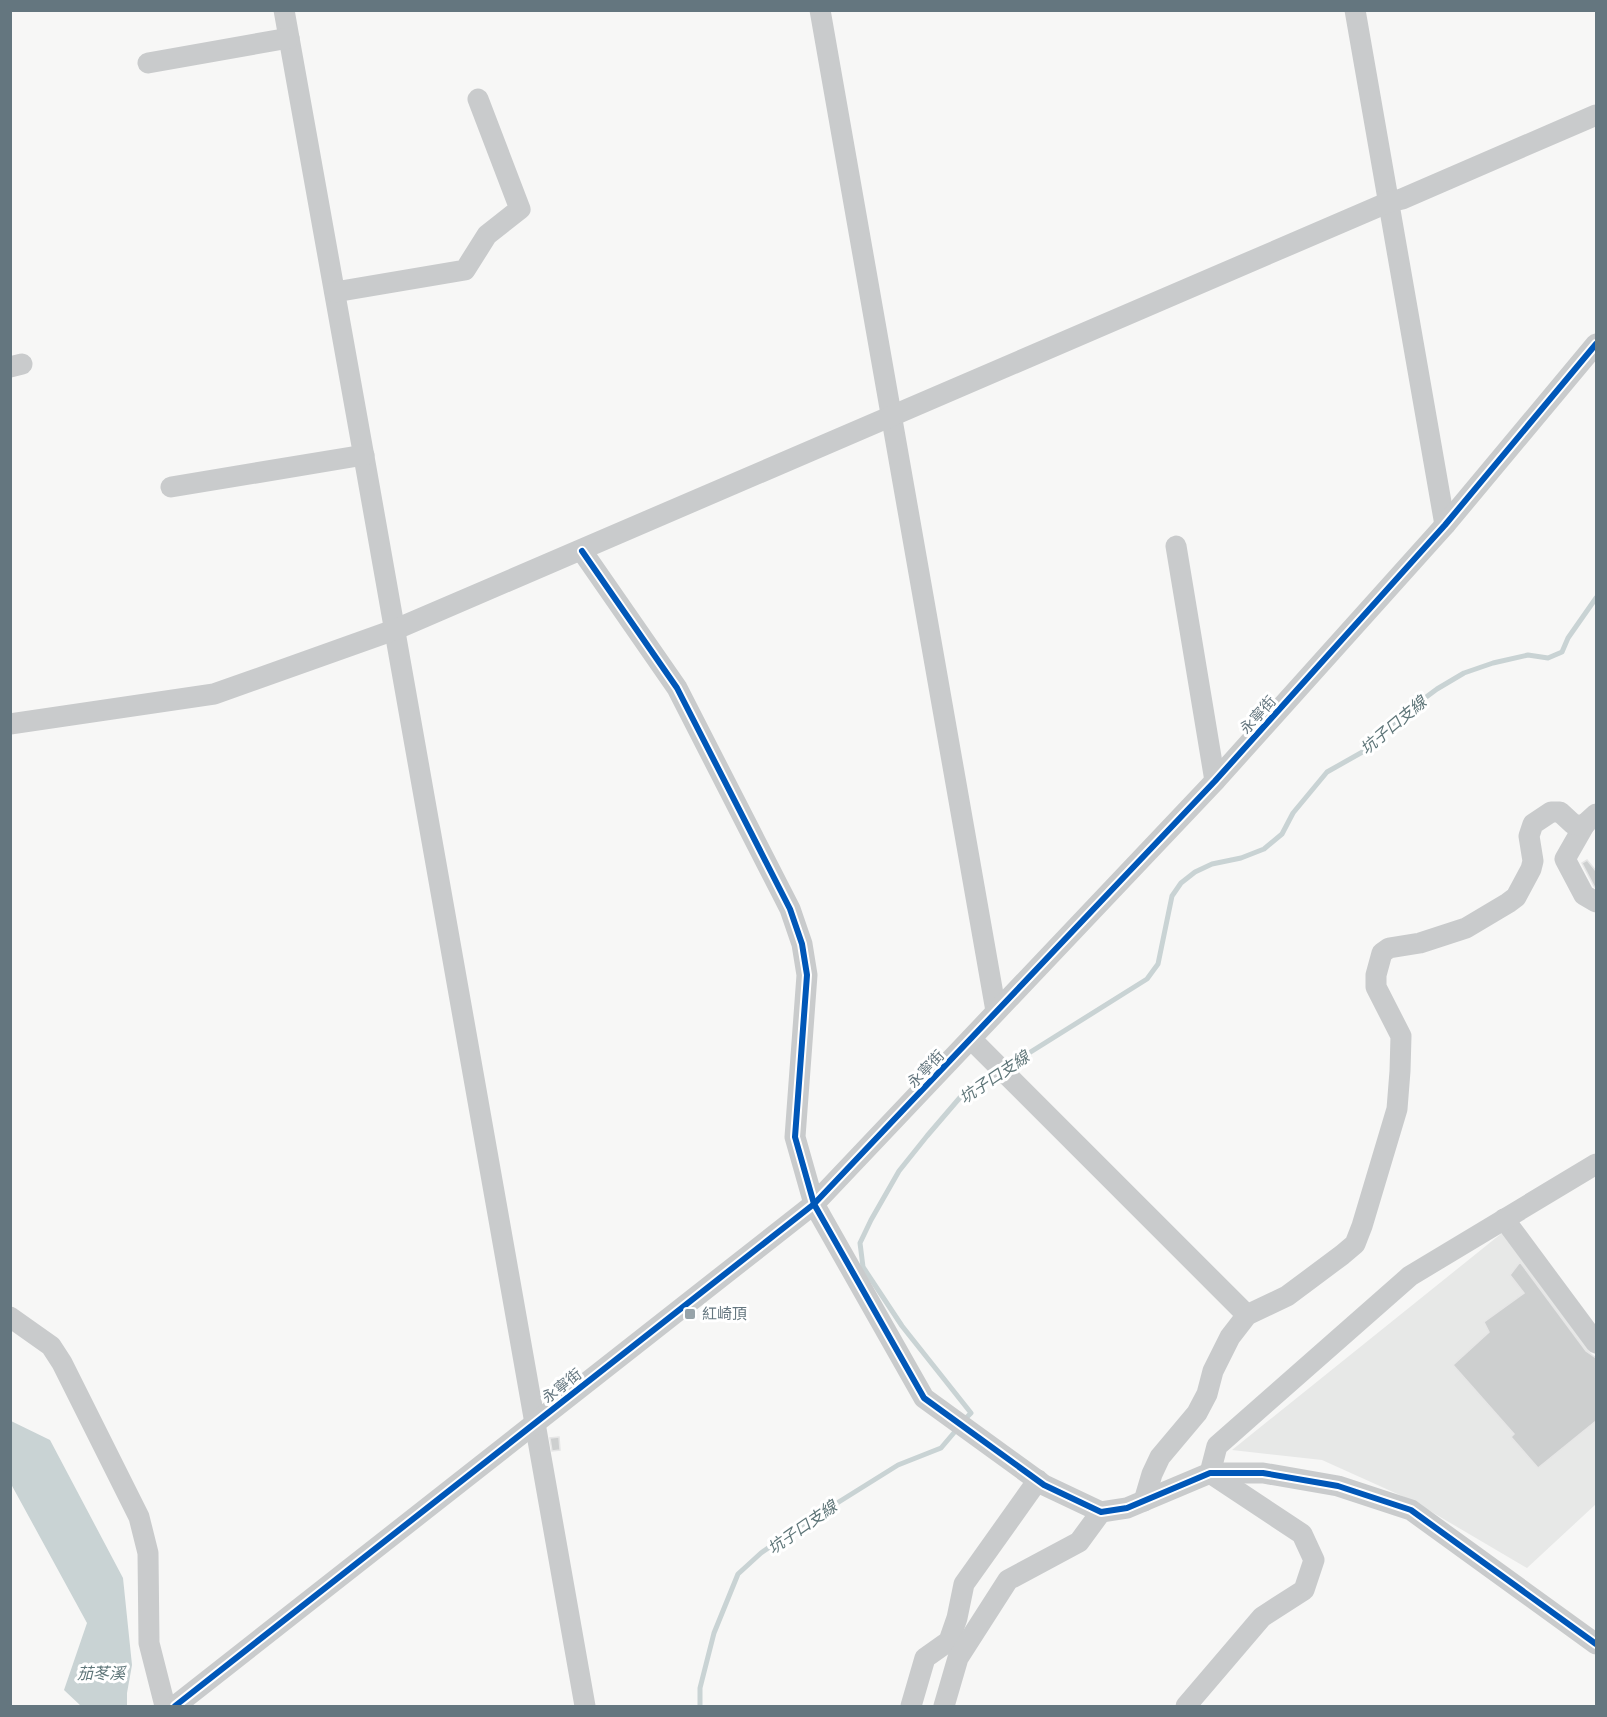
<svg xmlns="http://www.w3.org/2000/svg" width="1607" height="1717" font-family="Rubik,'Noto Sans TC',sans-serif">
	<style>
		.built { fill: #e7e8e7 }
		.water { fill: #c9d3d4 }
		.lines { fill: none; stroke-linecap: round; stroke-linejoin: round }
		.stream { stroke: #c9d3d4; stroke-width: 5 }
		.building { fill: #cdcfcf; stroke: #e6e6e6; stroke-width: 1.5 }
		.minor { stroke: #c9cbcc; stroke-width: 21 }
		.cycleway-casing { stroke: #fff; stroke-width: 10 }
		.cycleway { stroke: #0057b8; stroke-width: 6 }
		.poi-dot { fill: #97a3a9; stroke: #fff; stroke-width: 2 }
		.labels { text-anchor: middle; stroke-width: 6; stroke-linejoin: round; paint-order: stroke }
		.street-label { font-size: 15px; fill: #64767f; stroke: #fff }
		.poi-label { font-size: 15px; fill: #64767f; stroke: #fff; text-anchor: start }
		.water-label { font-size: 16px; font-style: italic; fill: #5f7679; stroke: #fff }
	</style>
	<rect width="100%" height="100%" fill="#f7f7f6"/>
	<!-- built -->
	<polygon class="built" points="1502,1233 1596,1360 1596,1504 1527,1568 1413,1501 1322,1460 1232,1450"/>
	<!-- water -->
	<polygon class="water" points="11,1421 50,1440 123,1578 132,1665 127,1693 127,1706 81,1706 64,1690 87,1623 11,1484"/>
	<g class="lines">
		<!-- stream -->
		<g class="stream">
			<polyline points="1005,1068 1147,979 1158,964 1172,896 1181,883 1195,872 1212,864 1241,858 1264,849 1282,834 1293,813 1327,772 1366,750 1406,712 1437,689 1464,673 1493,663 1528,655 1548,658 1562,652 1568,638 1596,598"/>
			<polyline points="964,1420 971,1413 902,1326 863,1267 860,1243 871,1220 899,1171 927,1136 963,1094 997,1073"/>
			<polyline points="700,1706 700,1688 714,1633 738,1574 761,1553 797,1528 898,1465 941,1448 958,1428"/>
		</g>
	</g>
	<!-- building -->
	<g class="building">
		<polygon points="1587,860 1596,871 1596,888 1594,886 1582,863"/>
		<polygon points="1520,1262 1586,1351 1596,1358 1596,1421 1538,1468 1511,1437 1514,1434 1453,1365 1489,1332 1484,1322 1524,1293 1510,1275"/>
		<polygon points="559,1437 560,1450 552,1451 550,1438"/>
	</g>
	<g class="lines">
		<!-- minor -->
		<g class="minor">
			<path d="M284,10C387,575 482,1142 585,1706"/>
			<polyline points="820,10 996,1011"/>
			<polyline points="1355,10 1445,525"/>
			<polyline points="148,63 289,38"/>
			<polyline points="335,292 465,270 487,235 520,209 478,99"/>
			<polyline points="10,367 22,364"/>
			<polyline points="171,487 364,455"/>
			<polyline points="1176,546 1215,781"/>
			<polyline points="582,551 677,688 790,909 802,944 807,975 795,1137 814,1204 924,1398 1044,1485 1101,1512 1127,1508 1210,1473 1263,1473 1338,1486 1411,1510 1596,1644"/>
			<polyline points="10,724 214,694 394,630 1389,202 1402,199 1596,115"/>
			<polyline points="1585,824 1565,859 1584,895 1596,902"/>
			<polyline points="971,1039 1247,1315"/>
			<polyline points="1504,1219 1596,1343"/>
			<polyline points="10,1317 51,1346 62,1363 139,1517 148,1553 149,1643 165,1706"/>
			<polyline points="1144,1501 1152,1474 1160,1457 1197,1413 1207,1394 1213,1371 1230,1337 1247,1315 1287,1296 1342,1255 1355,1244 1362,1226 1397,1109 1400,1071 1401,1036 1376,987 1376,975 1382,953 1389,948 1420,943 1466,928 1508,903 1516,897 1531,869 1533,861 1529,836 1533,824 1551,812 1560,812 1573,824 1579,825 1585,824 1596,814"/>
			<polyline points="175,1706 814,1204 1215,781 1445,525 1596,344"/>
			<polyline points="911,1706 925,1658 949,1641 957,1618 964,1584 1038,1480"/>
			<polyline points="944,1706 958,1658 1008,1580 1079,1542 1101,1512"/>
			<polyline points="1186,1706 1262,1617 1304,1590 1314,1560 1302,1534 1210,1473 1217,1446 1410,1276 1596,1164"/>
		</g>
		<defs>
			<g id="cycleway">
				<polyline points="582,551 677,688 790,909 802,944 807,975 795,1137 814,1204 924,1398 1044,1485 1101,1512 1127,1508 1210,1473 1263,1473 1338,1486 1411,1510 1596,1644"/>
				<polyline points="175,1706 814,1204 1215,781 1445,525 1596,344"/>
			</g>
		</defs>
		<!-- cycleway casing -->
		<use href="#cycleway" class="cycleway-casing"/>
		<!-- cycleway -->
		<use href="#cycleway" class="cycleway"/>
	</g>
	<!-- markers -->
	<rect class="poi-dot" x="684" y="1308" width="12" height="12" rx="3"/>
	<g class="labels">
		<!-- street labels -->
		<g class="street-label">
			<text transform="translate(1258 715) rotate(-48)" y="5">永寧街</text>
			<text transform="translate(926 1069) rotate(-46)" y="5">永寧街</text>
			<text transform="translate(562 1386) rotate(-38)" y="5">永寧街</text>
		</g>
		<!-- poi labels -->
		<g class="poi-label">
			<text x="702" y="1319">紅崎頂</text>
		</g>
		<!-- water labels -->
		<g class="water-label">
			<text transform="translate(1393 725) rotate(-40)" y="6">坑子口支線</text>
			<text transform="translate(994 1077) rotate(-34)" y="6">坑子口支線</text>
			<text transform="translate(802 1527) rotate(-35)" y="6">坑子口支線</text>
			<text x="101" y="1679">茄苳溪</text>
		</g>
	</g>
	<!-- border -->
	<rect width="1607" height="1717" fill="none" stroke="#64767f" stroke-width="24"/>
</svg>
